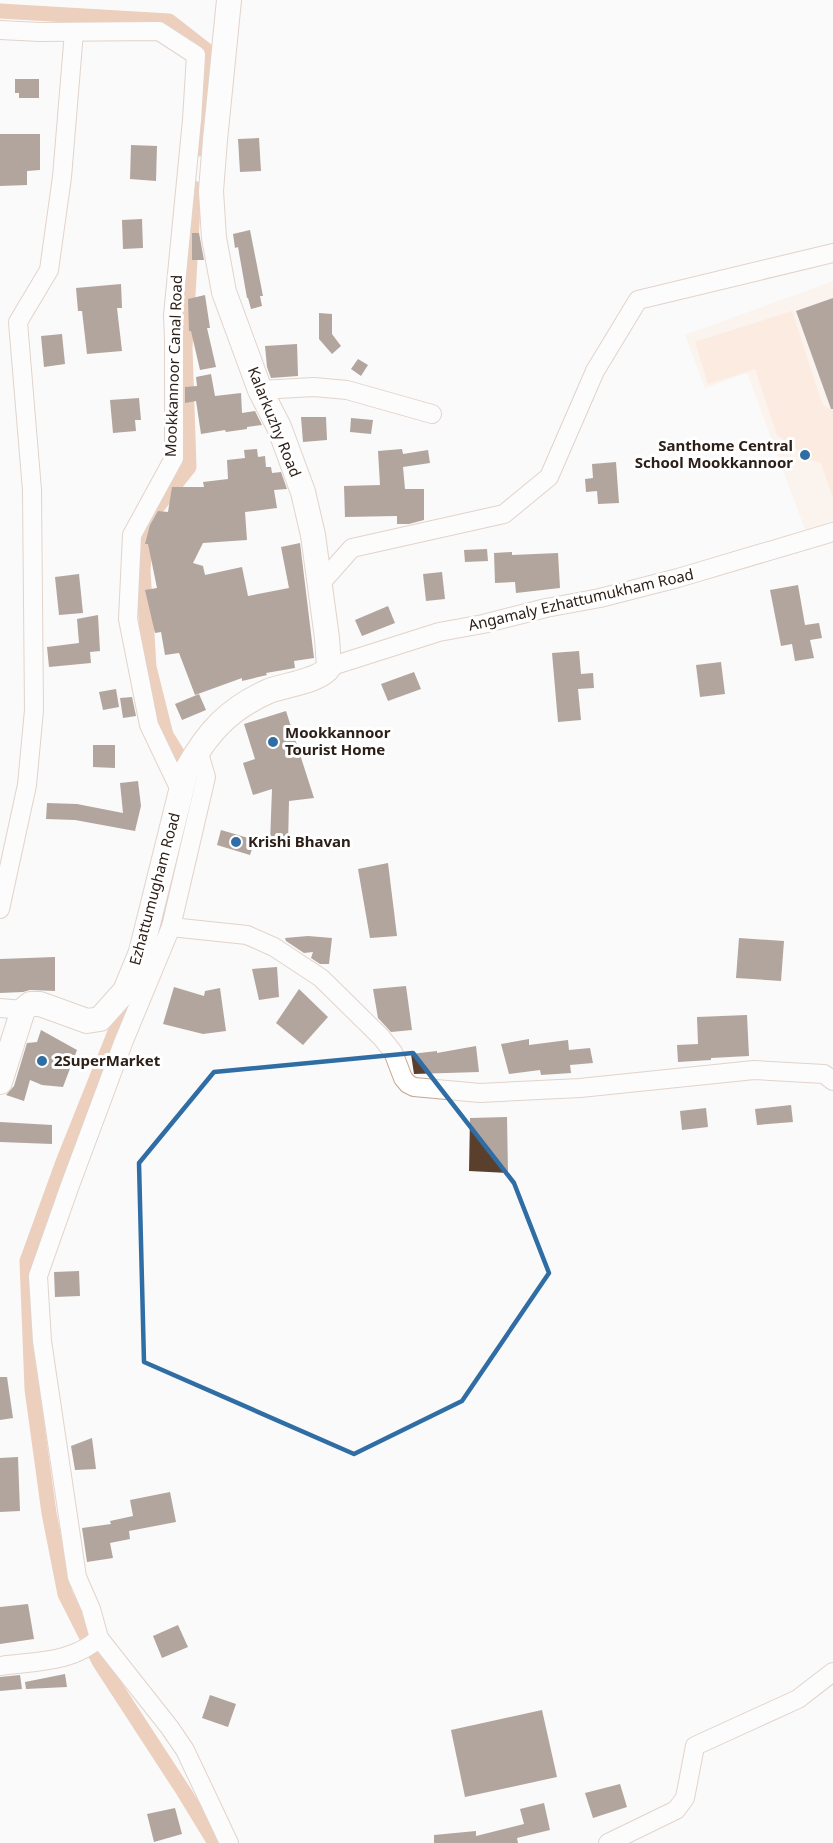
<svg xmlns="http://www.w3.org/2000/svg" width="833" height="1843" font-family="'Noto Sans',sans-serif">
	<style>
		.built { fill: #fcebe0 }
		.green { fill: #fedac4 }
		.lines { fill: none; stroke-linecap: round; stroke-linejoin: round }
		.canal { stroke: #dc9b73; stroke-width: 15 }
		.building { fill: #5b3f2d }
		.minor-casing { stroke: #c6a591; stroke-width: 20 }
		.major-casing { stroke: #c6a591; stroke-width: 26 }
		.minor { stroke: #fff; stroke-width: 18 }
		.major { stroke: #fff; stroke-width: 24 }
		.marked { fill: none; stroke: #2f6da4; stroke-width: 4.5; stroke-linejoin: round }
		.poi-dot { fill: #2f6da4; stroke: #fff; stroke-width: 2 }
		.labels { text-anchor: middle; stroke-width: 6; stroke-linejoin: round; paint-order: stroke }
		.street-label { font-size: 15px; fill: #2d2018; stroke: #fff }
		.poi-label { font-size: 15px; font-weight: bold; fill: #2d2018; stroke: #fff; text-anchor: start }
	</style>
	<rect width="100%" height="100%" fill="#fafafa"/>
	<!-- built -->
	<polygon class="built" points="833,281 833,521 806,532 747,373 705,388 685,335"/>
	<!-- green -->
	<polygon class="green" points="792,311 823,406 833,410 833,498 821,463 811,460 777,435 755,369 708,384 695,342"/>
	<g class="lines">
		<!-- canal -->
		<g class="canal">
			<polyline points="0,11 169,21 210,53 198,149"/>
			<polyline points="187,769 166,735 149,667 143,570 147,520 189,467 185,348 194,188"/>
			<polyline points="154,937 163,916 196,783 192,778"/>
			<polyline points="131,992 63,1162 27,1261 32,1389 49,1513 65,1594 100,1663 184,1792 215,1843"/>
		</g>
	</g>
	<!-- building -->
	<g class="building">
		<polygon points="15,79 39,79 39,98 19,98 19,93 15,93"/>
		<polygon points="0,134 40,134 40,170 27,171 27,185 0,186"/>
		<polygon points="259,138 261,171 240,172 238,139"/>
		<polygon points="131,145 157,146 156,181 130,179"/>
		<polygon points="142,219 143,248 123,249 122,220"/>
		<polygon points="250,230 263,296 260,296 262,306 251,309 248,298 247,298 238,247 235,248 233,234"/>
		<polygon points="192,233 199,233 204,260 192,260"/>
		<polygon points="121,284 122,308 117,308 122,351 87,354 82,311 78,311 76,288"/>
		<polygon points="205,295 210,328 207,328 216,367 200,370 191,331 189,331 188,299"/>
		<polygon points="833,298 833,409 831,409 796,311"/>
		<polygon points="319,313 332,314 332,334 341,346 332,354 319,339"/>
		<polygon points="62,334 65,364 44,367 41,336"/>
		<polygon points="297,344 298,376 271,378 267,367 265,346"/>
		<polygon points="358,359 368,365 361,376 351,369"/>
		<polygon points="211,374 215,396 241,393 242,413 255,411 262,425 247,427 247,429 226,432 225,430 201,434 196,401 185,403 185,387 197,386 196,377"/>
		<polygon points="139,398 141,420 135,420 136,431 113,433 110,400"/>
		<polygon points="301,417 326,417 327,440 303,442"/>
		<polygon points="351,418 373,420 371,434 350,432"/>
		<polygon points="257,449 258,457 265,456 266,467 271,467 272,473 281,472 287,489 274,490 277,508 245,512 247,540 203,543 193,563 203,566 205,575 242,567 248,596 289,588 281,547 300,543 314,658 294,661 295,668 266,673 267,675 242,681 242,678 195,695 179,653 165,655 161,632 155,633 145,590 157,588 148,544 145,544 150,525 158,511 168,512 172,487 204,487 203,482 228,479 227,460 245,458 244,450"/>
		<polygon points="402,449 403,454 428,450 430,463 403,467 405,489 424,489 424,520 409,524 397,524 397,516 345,517 344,486 380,485 378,451"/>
		<polygon points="616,462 619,503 598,504 597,491 586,492 585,479 593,478 592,464"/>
		<polygon points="487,549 488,561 465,562 464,550"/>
		<polygon points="512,552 512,555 558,553 560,588 516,593 515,582 495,583 494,553"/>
		<polygon points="442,572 445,599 426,601 423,574"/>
		<polygon points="79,574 83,613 59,615 55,577"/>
		<polygon points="798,585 805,625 819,623 822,638 810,640 814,658 795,661 792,644 781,646 770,590"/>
		<polygon points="388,606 395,623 362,636 355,620"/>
		<polygon points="98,615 100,651 90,652 91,663 49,667 47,647 79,643 77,619"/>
		<polygon points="579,651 581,674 593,673 594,688 578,689 581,720 558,722 552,653"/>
		<polygon points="721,662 725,694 700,697 696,665"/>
		<polygon points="414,672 421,689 388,701 381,684"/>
		<polygon points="116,689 119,707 103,710 99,692"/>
		<polygon points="199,694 206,710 182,720 175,704"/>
		<polygon points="132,697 136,716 123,718 120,698"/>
		<polygon points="286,711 314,798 289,801 288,843 270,843 272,789 253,795 243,763 255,759 244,724"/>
		<polygon points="93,745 115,745 115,768 93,767"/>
		<polygon points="138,781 141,806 135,831 75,820 46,819 47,803 77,804 123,813 120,783"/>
		<polygon points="221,830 255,840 250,855 217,845"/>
		<polygon points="388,863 397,936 370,938 358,869"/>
		<polygon points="308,936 332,938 329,964 320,964 311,958 313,952 304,953 286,941 285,938"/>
		<polygon points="739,938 784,941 781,981 736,978"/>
		<polygon points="55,957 55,991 30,990 23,992 0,993 0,959"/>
		<polygon points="277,967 279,997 259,1000 252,969"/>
		<polygon points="406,986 412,1030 391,1032 378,1018 373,989"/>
		<polygon points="174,987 204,996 205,991 220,988 226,1031 203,1034 163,1024"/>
		<polygon points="299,989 328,1017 303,1045 276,1023"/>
		<polygon points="747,1015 749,1056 711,1058 711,1060 678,1062 677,1045 698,1044 697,1017"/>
		<polygon points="41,1030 77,1050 63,1087 42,1085 30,1080 24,1101 6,1095 14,1086 27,1043 37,1042"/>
		<polygon points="529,1039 529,1045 568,1040 569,1050 590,1048 593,1063 570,1065 571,1073 541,1075 540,1070 509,1074 501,1044"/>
		<polygon points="476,1046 479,1072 414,1074 411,1054 437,1051 437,1053"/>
		<polygon points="791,1105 793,1122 757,1125 755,1109"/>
		<polygon points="706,1108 708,1127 682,1130 680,1111"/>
		<polygon points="507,1117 508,1173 469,1171 470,1118"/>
		<polygon points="0,1122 52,1125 52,1144 0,1142"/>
		<polygon points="79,1271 80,1296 55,1297 54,1272"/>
		<polygon points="0,1377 7,1377 13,1418 0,1420"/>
		<polygon points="92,1438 96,1469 75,1470 71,1446"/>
		<polygon points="18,1457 20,1511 0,1512 0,1458"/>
		<polygon points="170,1492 176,1522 129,1531 130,1539 110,1543 113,1558 87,1562 82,1528 111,1524 110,1521 133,1516 130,1500"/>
		<polygon points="28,1604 34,1639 0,1644 0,1607"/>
		<polygon points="178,1625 188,1647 162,1658 153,1636"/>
		<polygon points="65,1674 67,1687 26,1689 25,1682"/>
		<polygon points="20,1675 22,1689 0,1691 0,1677"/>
		<polygon points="210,1695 236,1704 228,1727 202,1718"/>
		<polygon points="542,1710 557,1777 465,1797 451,1730"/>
		<polygon points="620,1784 627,1807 593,1818 585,1793"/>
		<polygon points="544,1803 550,1830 517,1838 518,1843 434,1843 434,1835 476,1831 476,1836 524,1824 520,1809"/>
		<polygon points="175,1808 182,1834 154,1842 147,1814"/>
	</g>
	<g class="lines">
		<defs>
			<g id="minor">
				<polyline points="0,30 40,32 159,31 196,55 192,120 173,315 174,340 174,458 132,535 128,619 149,725 180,790"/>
				<polyline points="260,390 314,387 347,390 432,414"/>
				<polyline points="320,584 352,548 504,514 549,477 595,371 638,300 833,253"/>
				<polyline points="329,667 439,632 483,624 546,608 600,598 678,578 833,532"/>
				<polyline points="0,909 27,785 34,710 32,490 18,322 49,270 62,177 74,32"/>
				<polyline points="171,927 247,935 274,947 321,978 381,1037 393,1052 403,1078 408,1084 414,1087 480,1093 580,1088 754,1070 824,1074 833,1081"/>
				<polyline points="0,1008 23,1010"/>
				<polyline points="99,1638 170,1728 185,1750 229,1843"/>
				<path d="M0,1666C34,1661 73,1663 99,1638L91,1609L77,1577L42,1341L38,1276L69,1188L123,1043L171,927L206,777L198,750"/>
				<polyline points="608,1843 676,1810 685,1798 695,1746 798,1699 833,1672"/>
			</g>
			<path id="major" d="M0,1082L23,1010L30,1004H40L87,1021L100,1019L125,991L141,952L186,771C207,733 228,709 269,691C284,685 321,681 329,667L327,638L313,535L303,492L279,427L260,390L224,292L214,238L211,191L215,140L229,0"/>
		</defs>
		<!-- minor casing -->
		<use href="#minor" class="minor-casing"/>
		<!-- major casing -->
		<use href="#major" class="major-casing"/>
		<!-- minor -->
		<use href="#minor" class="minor"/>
		<!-- major -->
		<use href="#major" class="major"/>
	</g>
	<!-- marked area -->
	<path d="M0 0H833V1843H0ZM413,1053L514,1183L549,1273L462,1401L354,1454L144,1362L139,1163L214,1072Z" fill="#fafafa" fill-opacity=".55" fill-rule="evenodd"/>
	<path class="marked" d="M413,1053L514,1183L549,1273L462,1401L354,1454L144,1362L139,1163L214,1072Z"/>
	<!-- markers -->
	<g class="poi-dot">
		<circle cx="805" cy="455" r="6"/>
		<circle cx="273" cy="742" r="6"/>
		<circle cx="236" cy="842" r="6"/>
		<circle cx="42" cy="1061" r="6"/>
	</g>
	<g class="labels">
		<!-- street labels -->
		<g class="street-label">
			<text transform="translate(174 366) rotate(-88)" y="5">Mookkannoor Canal Road</text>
			<text transform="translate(274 422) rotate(68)" y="5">Kalarkuzhy Road</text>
			<text transform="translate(581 600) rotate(-13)" y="5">Angamaly Ezhattumukham Road</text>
			<text transform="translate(155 889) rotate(-75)" y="5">Ezhattumugham Road</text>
		</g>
		<!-- poi labels -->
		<g class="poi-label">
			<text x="793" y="451" text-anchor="end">Santhome Central<tspan x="793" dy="17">School Mookkannoor</tspan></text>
			<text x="285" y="738">Mookkannoor<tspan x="285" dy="17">Tourist Home</tspan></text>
			<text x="248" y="847">Krishi Bhavan</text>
			<text x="54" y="1066">2SuperMarket</text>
		</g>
	</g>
</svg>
